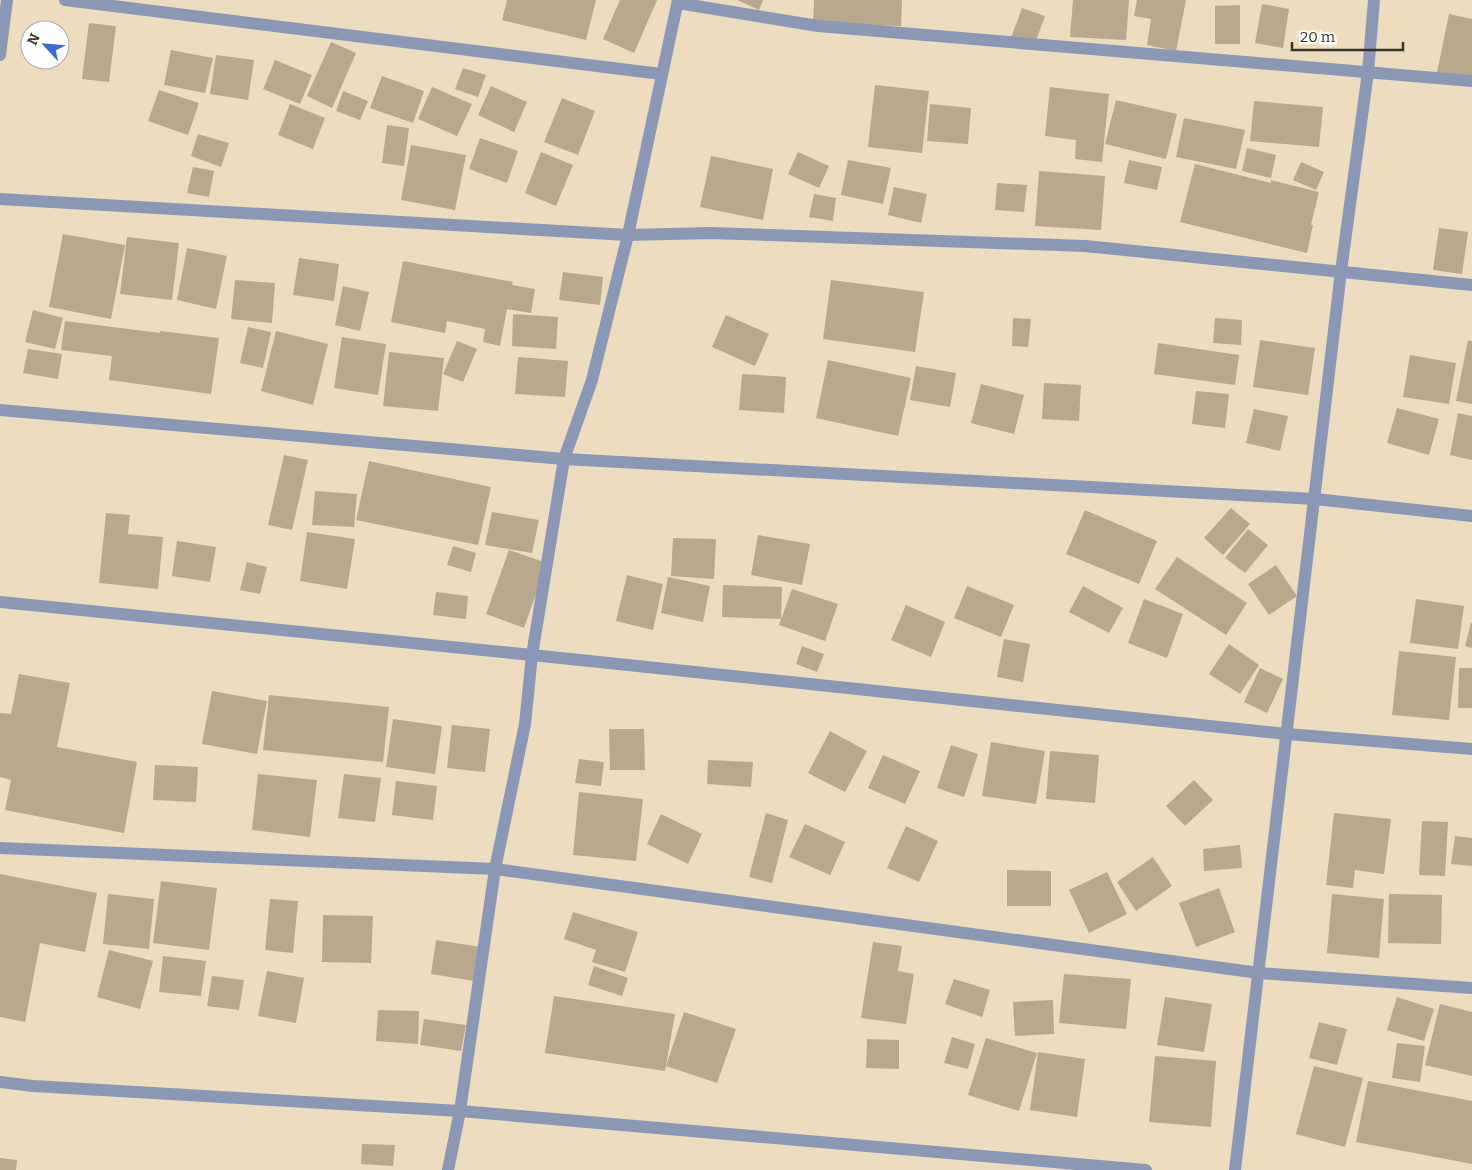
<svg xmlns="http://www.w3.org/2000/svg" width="1472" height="1170" font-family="Bitter,serif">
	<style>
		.building { fill: #b9a88c }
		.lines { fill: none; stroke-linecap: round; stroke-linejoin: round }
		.street { stroke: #8b98b5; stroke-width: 12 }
	</style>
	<rect width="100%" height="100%" fill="#eddcbe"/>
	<!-- building -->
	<g class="building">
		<polygon points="507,0 596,0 586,40 502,20"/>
		<polygon points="620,0 657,0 634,53 603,39"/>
		<polygon points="737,0 763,0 759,10"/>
		<polygon points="814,0 902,0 901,26 813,23"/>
		<polygon points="1073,0 1129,0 1126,40 1070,37"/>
		<polygon points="1137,0 1186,0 1176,51 1147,45 1151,19 1134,16"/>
		<polygon points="1262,4 1289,9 1283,48 1255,43"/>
		<polygon points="1240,5 1240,44 1215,44 1215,6"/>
		<polygon points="1022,8 1045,16 1034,46 1011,38"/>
		<polygon points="1449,14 1472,19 1472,84 1436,77"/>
		<polygon points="89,23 116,26 109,82 82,79"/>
		<polygon points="331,42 356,53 332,108 307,96"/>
		<polygon points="171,50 213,58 205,93 164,85"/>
		<polygon points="216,55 254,60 248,100 210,94"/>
		<polygon points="275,60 312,75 300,104 263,89"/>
		<polygon points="463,68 486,75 478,97 455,89"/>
		<polygon points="382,76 424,91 413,123 370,108"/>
		<polygon points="875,85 929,91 922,153 868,147"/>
		<polygon points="491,86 527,102 514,132 478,115"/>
		<polygon points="432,87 472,104 457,136 418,119"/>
		<polygon points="1050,87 1109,94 1102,162 1075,159 1076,140 1045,136"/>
		<polygon points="159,90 199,103 188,135 148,121"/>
		<polygon points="343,91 368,101 360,120 336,111"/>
		<polygon points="562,98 595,111 578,155 544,142"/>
		<polygon points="1116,100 1177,114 1166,159 1105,144"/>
		<polygon points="1254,101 1323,107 1319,147 1250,141"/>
		<polygon points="290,104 325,118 313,149 278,135"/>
		<polygon points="930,104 971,108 968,144 927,141"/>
		<polygon points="1184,118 1245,130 1236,169 1176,157"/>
		<polygon points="387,125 409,128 404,166 382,163"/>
		<polygon points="198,134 229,143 221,167 191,156"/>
		<polygon points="480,138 518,151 507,183 469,169"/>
		<polygon points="411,145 466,155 455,210 401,200"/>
		<polygon points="1247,148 1276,155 1271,178 1242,171"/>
		<polygon points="541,152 573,165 556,206 525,193"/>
		<polygon points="798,152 829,166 819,188 788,174"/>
		<polygon points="711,156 773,169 763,220 700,207"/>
		<polygon points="848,160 891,168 883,204 841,195"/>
		<polygon points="1129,160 1162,167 1157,190 1124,183"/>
		<polygon points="1301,162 1324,172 1316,190 1293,180"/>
		<polygon points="1195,164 1271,183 1271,180 1319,192 1311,225 1313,225 1307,253 1180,222"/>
		<polygon points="193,167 214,171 209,197 187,193"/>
		<polygon points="1039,171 1105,176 1101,230 1035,226"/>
		<polygon points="997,183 1027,185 1024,212 995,210"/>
		<polygon points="894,187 927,194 921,223 888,215"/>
		<polygon points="814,194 836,198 833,221 809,217"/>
		<polygon points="1439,228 1468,232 1462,274 1433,270"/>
		<polygon points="63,234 125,245 111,319 49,307"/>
		<polygon points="127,237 179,243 172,300 120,294"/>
		<polygon points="187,248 227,256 216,309 177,300"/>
		<polygon points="299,258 339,264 334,301 293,295"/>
		<polygon points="403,261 513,282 512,285 535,289 531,313 507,309 500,346 483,342 485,329 447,321 445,333 391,322"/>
		<polygon points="563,272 603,277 600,305 559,300"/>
		<polygon points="235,280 275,283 272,323 231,319"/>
		<polygon points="831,280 924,292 915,352 823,339"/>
		<polygon points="343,286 369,292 360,331 335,325"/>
		<polygon points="33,310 63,318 55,349 25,342"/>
		<polygon points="513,314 558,317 556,349 512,346"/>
		<polygon points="726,315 769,334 755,366 712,347"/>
		<polygon points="1013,318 1031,319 1028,347 1012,346"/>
		<polygon points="1215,318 1242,320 1241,345 1213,343"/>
		<polygon points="65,321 160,333 160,331 219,338 211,394 109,380 112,356 61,350"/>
		<polygon points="248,327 271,332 263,368 240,363"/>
		<polygon points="276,331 328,344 313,405 261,391"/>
		<polygon points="342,337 386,344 378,395 334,388"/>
		<polygon points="1260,340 1315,348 1308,395 1253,387"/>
		<polygon points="1468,340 1472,341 1472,404 1456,401"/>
		<polygon points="457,341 477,349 463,382 443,374"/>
		<polygon points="1158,343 1239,355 1235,385 1154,374"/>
		<polygon points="28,349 62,354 58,379 23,373"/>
		<polygon points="389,352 444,358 438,411 383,406"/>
		<polygon points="1410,355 1456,363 1449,404 1403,397"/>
		<polygon points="518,357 568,361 565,397 515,394"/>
		<polygon points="828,360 911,378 898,436 816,418"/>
		<polygon points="916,366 956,373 950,407 910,400"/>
		<polygon points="742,374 786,377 784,413 739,410"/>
		<polygon points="1044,383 1081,385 1079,421 1042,419"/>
		<polygon points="981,384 1024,395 1014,434 971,423"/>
		<polygon points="1196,391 1229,394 1225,428 1192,424"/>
		<polygon points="1397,408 1439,419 1429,455 1387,443"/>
		<polygon points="1254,409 1288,416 1280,451 1246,443"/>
		<polygon points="1458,413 1472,416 1472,460 1450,455"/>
		<polygon points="284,455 308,460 292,530 268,525"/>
		<polygon points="369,461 491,487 478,545 356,520"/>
		<polygon points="315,491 357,494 354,527 312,525"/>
		<polygon points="1231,508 1250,524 1223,555 1204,538"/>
		<polygon points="1085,510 1157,541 1139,584 1066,554"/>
		<polygon points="492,512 539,520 532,553 485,545"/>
		<polygon points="106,513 130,515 128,534 163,537 158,589 99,583"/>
		<polygon points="1248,529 1268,545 1245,573 1225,558"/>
		<polygon points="307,532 355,539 347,589 300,581"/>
		<polygon points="758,535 810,544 802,585 751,575"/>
		<polygon points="673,538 716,539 714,579 671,576"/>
		<polygon points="177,541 216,547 210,582 172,576"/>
		<polygon points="453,546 476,553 471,572 447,565"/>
		<polygon points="509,550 547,563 524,628 486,614"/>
		<polygon points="1177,557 1247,603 1226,635 1155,589"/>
		<polygon points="247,562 267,567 260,594 240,590"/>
		<polygon points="1276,565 1297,596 1269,615 1248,584"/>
		<polygon points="627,575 663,584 653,630 616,621"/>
		<polygon points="668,577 710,586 703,622 661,613"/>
		<polygon points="723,585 782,587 781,619 722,617"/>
		<polygon points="967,586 1014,605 1001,637 954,618"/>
		<polygon points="1083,586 1123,608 1109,633 1069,612"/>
		<polygon points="792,589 838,604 825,641 779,625"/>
		<polygon points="436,592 468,596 466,619 433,615"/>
		<polygon points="1144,599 1183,614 1167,658 1128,643"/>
		<polygon points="1416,599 1464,606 1458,649 1410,643"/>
		<polygon points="906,605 945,622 931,657 891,640"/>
		<polygon points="1471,623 1472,623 1472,648 1465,646"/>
		<polygon points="1004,639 1030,644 1023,682 997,677"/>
		<polygon points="1229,644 1259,665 1240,694 1209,674"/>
		<polygon points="802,646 824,654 817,672 796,664"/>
		<polygon points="1399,651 1456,657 1449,720 1392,715"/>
		<polygon points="1260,668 1283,679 1267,713 1244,702"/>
		<polygon points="1459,668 1472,668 1472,708 1458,708"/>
		<polygon points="19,674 70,683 57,747 137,762 124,833 5,810 11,780 0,777 0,713 11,714"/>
		<polygon points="212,691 267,701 257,754 202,744"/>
		<polygon points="269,695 389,707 383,762 263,750"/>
		<polygon points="393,719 442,726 435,774 386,767"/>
		<polygon points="452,725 490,729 485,772 447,768"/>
		<polygon points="609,729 644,729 645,770 610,770"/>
		<polygon points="830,731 867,751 845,792 808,773"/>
		<polygon points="991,742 1045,751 1036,804 982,796"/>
		<polygon points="951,745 978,754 964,797 937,788"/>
		<polygon points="1050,751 1099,755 1095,803 1046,799"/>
		<polygon points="883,755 920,771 905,804 868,788"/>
		<polygon points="579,759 604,762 601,786 575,783"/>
		<polygon points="708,760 753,762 751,787 707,784"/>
		<polygon points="155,765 198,767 196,802 153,800"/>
		<polygon points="258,774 317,780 310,837 252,830"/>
		<polygon points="344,774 381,778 375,822 338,818"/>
		<polygon points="1194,780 1213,800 1185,826 1166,806"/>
		<polygon points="396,781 437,786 433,820 392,815"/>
		<polygon points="579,792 643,799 636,861 573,855"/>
		<polygon points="766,813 788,820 772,883 749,877"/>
		<polygon points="1334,813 1391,819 1384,874 1355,870 1353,888 1326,885"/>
		<polygon points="661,814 702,834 688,864 647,844"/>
		<polygon points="1422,821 1448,822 1445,876 1419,875"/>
		<polygon points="805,824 845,842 830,875 789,857"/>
		<polygon points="906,826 938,841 919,882 887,868"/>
		<polygon points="1455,836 1472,838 1472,866 1451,864"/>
		<polygon points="1240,845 1242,868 1204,871 1203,849"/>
		<polygon points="1153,857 1172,886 1136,911 1117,882"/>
		<polygon points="1007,870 1051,871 1051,906 1007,906"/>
		<polygon points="1107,872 1127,914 1089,933 1069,890"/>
		<polygon points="0,874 97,893 85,952 40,943 25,1022 0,1017"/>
		<polygon points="161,881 217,888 209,950 153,943"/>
		<polygon points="1219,888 1235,932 1196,947 1179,903"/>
		<polygon points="108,894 154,899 149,949 103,944"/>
		<polygon points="1332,894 1384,899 1379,958 1327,953"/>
		<polygon points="1389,894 1442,895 1441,944 1388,943"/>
		<polygon points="270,899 298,901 293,953 265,950"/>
		<polygon points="573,912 638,932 625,972 592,962 596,950 564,939"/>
		<polygon points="323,915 373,916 371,963 322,962"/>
		<polygon points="436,940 480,947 475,981 431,974"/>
		<polygon points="873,942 902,946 898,971 914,974 906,1024 861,1018"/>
		<polygon points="109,950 153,961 140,1009 97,997"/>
		<polygon points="163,956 206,961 201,996 159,992"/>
		<polygon points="594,966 628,978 622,996 588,985"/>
		<polygon points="267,971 304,978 296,1023 258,1016"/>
		<polygon points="1064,974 1131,979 1126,1029 1059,1023"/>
		<polygon points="212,976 244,980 239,1010 207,1006"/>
		<polygon points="954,979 990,990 982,1017 945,1004"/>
		<polygon points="554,996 675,1014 665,1071 545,1053"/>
		<polygon points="1165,997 1212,1004 1204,1052 1157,1045"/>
		<polygon points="1397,997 1434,1009 1424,1041 1387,1030"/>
		<polygon points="1053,1000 1054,1034 1015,1036 1013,1002"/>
		<polygon points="1440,1004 1472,1012 1472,1076 1425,1065"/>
		<polygon points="378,1010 419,1011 418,1044 376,1041"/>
		<polygon points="684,1012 736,1029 717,1083 666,1066"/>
		<polygon points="424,1019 466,1025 461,1051 420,1045"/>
		<polygon points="1319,1022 1347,1029 1337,1065 1309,1058"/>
		<polygon points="952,1037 975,1044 968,1069 944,1063"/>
		<polygon points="986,1038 1037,1053 1019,1111 968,1095"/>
		<polygon points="867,1039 899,1040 899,1069 866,1068"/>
		<polygon points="1397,1043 1425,1046 1420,1082 1392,1078"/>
		<polygon points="1038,1052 1085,1059 1077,1117 1030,1110"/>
		<polygon points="1155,1056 1216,1061 1211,1127 1149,1122"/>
		<polygon points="1314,1066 1363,1078 1345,1147 1296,1134"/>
		<polygon points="1368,1081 1472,1101 1472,1164 1356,1142"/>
		<polygon points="362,1144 395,1145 393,1166 361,1164"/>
		<polygon points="0,1158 17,1160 16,1170 0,1170"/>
	</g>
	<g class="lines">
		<!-- street -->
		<g class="street">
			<polyline points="65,0 661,74"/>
			<polyline points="678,3 818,26 1472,81"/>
			<polyline points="0,55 7,0"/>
			<polyline points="0,199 628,235 711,233 1085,246 1472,285"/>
			<polyline points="0,410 564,459 1315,499 1472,516"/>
			<polyline points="0,602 532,655 1287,734 1472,749"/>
			<polyline points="0,848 495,869 1259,973 1472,988"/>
			<polyline points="0,1082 33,1086 460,1111 1146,1170"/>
			<polyline points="448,1170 460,1111 495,869 525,724 532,655 564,459 592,380 628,235 678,0"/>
			<polyline points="1235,1170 1341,271 1368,72 1374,0"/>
		</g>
	</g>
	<!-- north arrow -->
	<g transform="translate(45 45) rotate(296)"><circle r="24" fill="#ffffff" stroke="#b0ada9"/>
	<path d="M0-4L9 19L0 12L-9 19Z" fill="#3d68d9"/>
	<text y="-8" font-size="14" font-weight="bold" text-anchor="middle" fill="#393327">N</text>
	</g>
	<!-- scale -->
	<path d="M1292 42v8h111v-8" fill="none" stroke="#393327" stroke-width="2.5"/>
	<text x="1300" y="42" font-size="15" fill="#393327" stroke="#ffffff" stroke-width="4" paint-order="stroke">20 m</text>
</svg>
